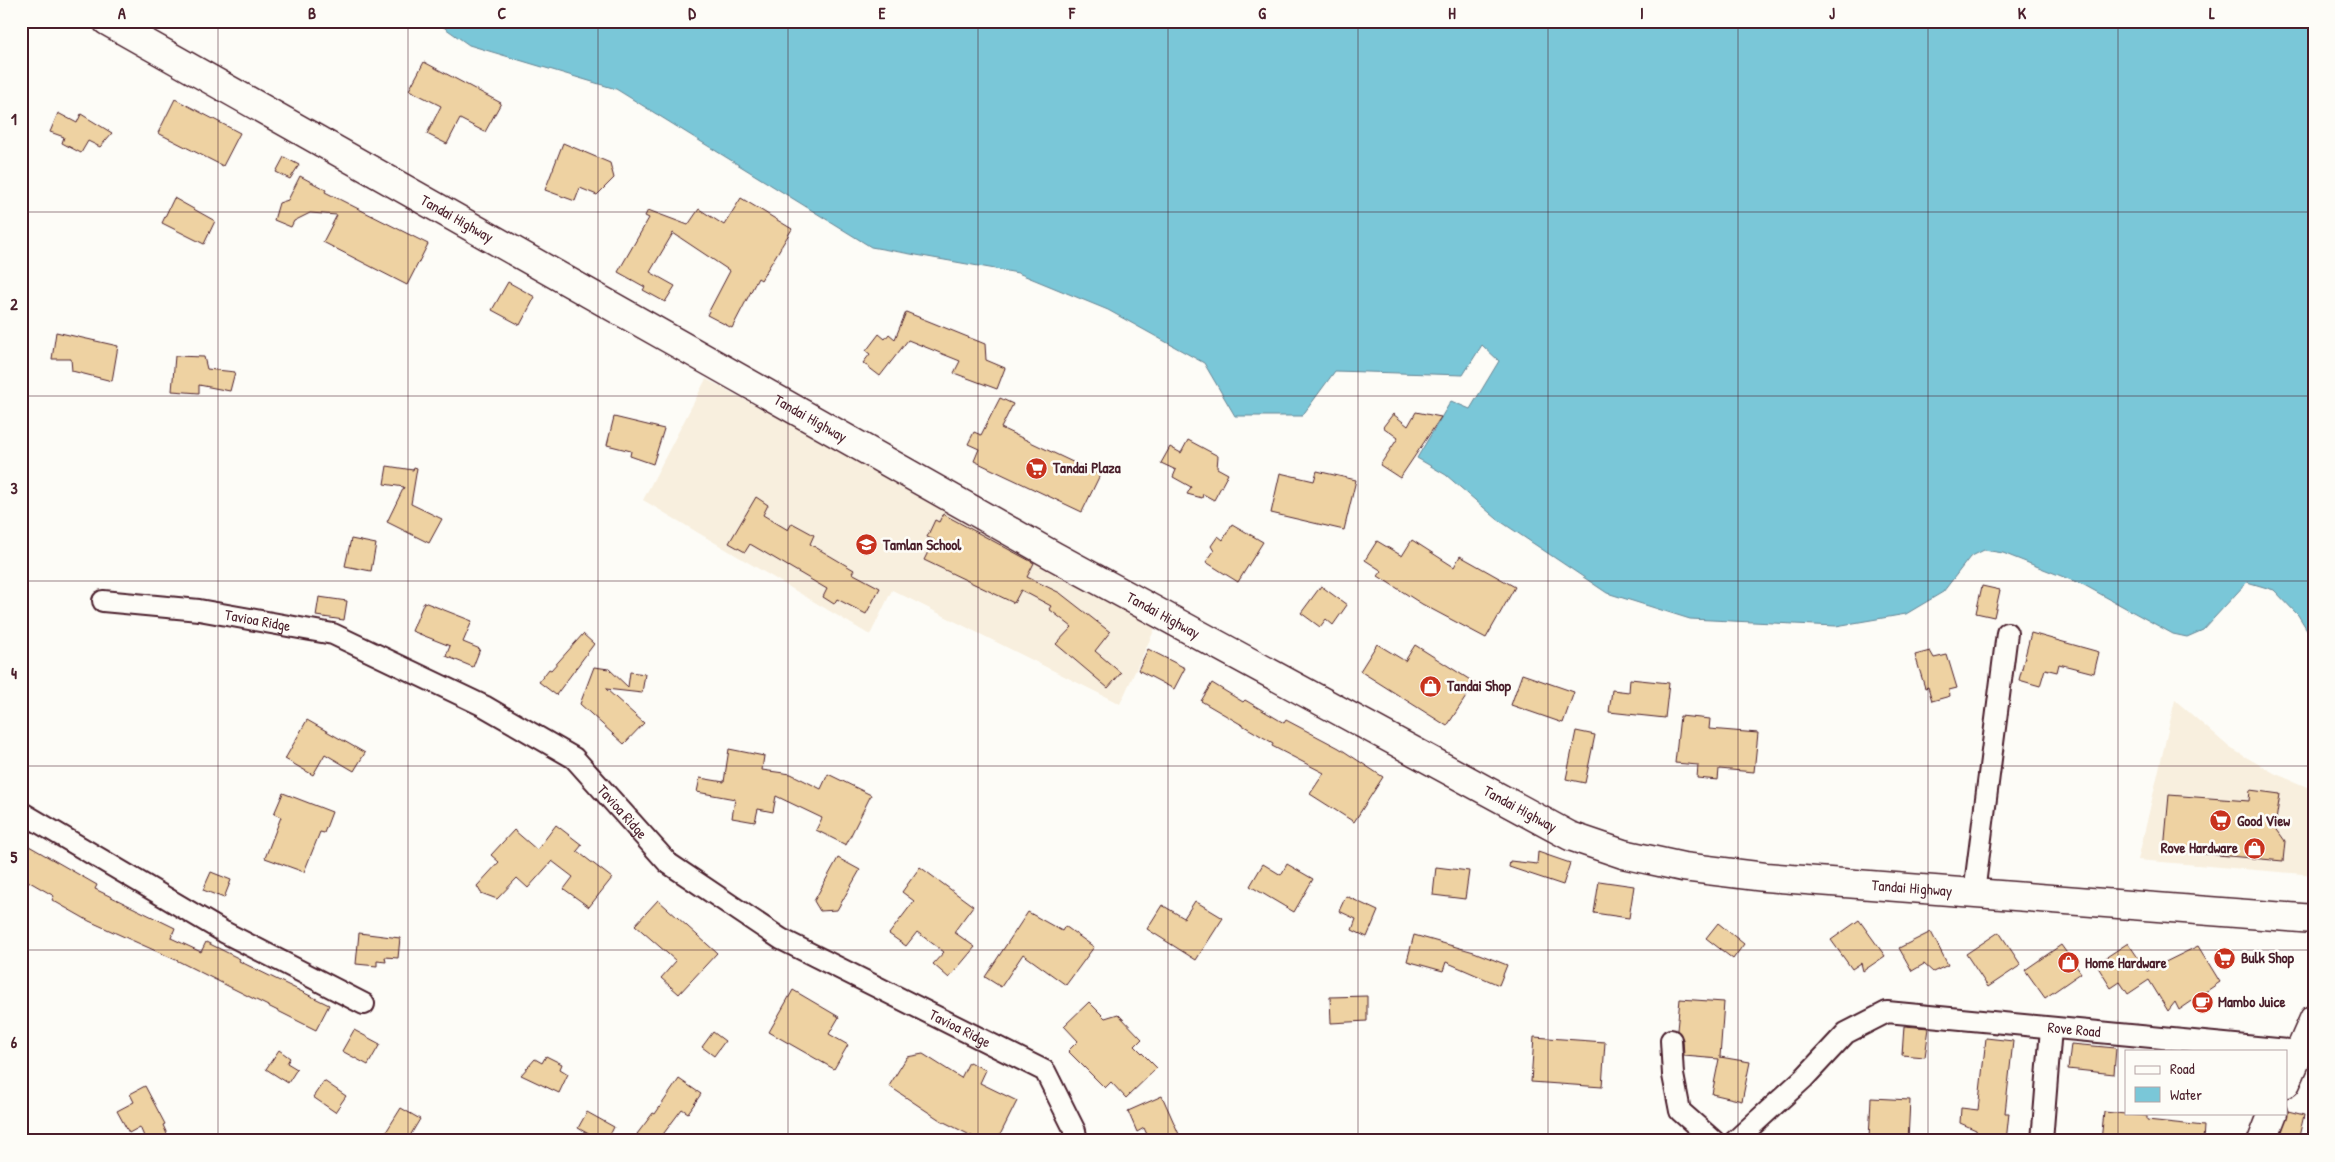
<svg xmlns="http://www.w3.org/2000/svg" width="2335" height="1162" font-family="'Patrick Hand',sans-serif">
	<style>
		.built { fill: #f8efde }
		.water { fill: #7ac7d8; stroke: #678493 }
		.building { fill: #eed2a2; stroke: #4a1f2b }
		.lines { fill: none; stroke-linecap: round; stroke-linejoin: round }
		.street-casing { stroke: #4a1f2b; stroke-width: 24 }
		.secondary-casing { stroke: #4a1f2b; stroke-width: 31 }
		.street { stroke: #fdfcf7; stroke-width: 20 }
		.secondary { stroke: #fdfcf7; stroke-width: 28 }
		.grid { fill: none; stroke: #4a1f2b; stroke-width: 1; stroke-opacity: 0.55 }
		.labels { text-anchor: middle; stroke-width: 5; stroke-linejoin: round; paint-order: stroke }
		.street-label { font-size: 15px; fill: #4a1f2b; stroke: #fdfcf7 }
		.poi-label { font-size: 15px; font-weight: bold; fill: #4a1f2b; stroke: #fdfcf7; text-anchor: start }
		.neatline { fill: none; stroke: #4a1f2b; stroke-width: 2 }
		.grid-label { font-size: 16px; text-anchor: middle; font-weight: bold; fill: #4a1f2b }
	</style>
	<rect width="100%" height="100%" fill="#fdfcf7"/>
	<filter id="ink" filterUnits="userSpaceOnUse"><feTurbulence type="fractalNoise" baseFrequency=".02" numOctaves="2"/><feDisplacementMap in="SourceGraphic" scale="10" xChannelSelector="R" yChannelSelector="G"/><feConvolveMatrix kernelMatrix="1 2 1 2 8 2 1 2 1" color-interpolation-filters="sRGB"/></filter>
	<g filter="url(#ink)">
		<!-- built -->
		<g class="built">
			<polygon points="706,379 1159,620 1120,704 892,590 870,635 643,500"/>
			<polygon points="2175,700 2230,748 2274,773 2314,790 2314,875 2138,860"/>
		</g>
		<!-- water -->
		<polygon class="water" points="435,21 2314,21 2314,641 2298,615 2274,590 2247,582 2203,630 2187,637 2173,634 2084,585 2003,553 1984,550 1970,557 1943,592 1906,614 1836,626 1690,619 1607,593 1497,519 1446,475 1417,458 1451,401 1470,409 1499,361 1482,345 1463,375 1335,371 1302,416 1235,416 1204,363 1108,310 1018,273 871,247 616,89 469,45"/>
		<!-- building -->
		<g class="building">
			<polygon points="424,62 501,103 485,132 460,119 447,144 427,134 441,106 409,90"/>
			<polygon points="175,99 240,133 223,166 158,133"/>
			<polygon points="58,113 77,123 81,114 112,133 100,147 88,141 81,153 62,143 64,137 50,132"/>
			<polygon points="563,143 610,163 614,178 597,195 580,188 575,201 545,190"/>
			<polygon points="284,157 299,165 290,179 276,172"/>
			<polygon points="300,176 326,190 325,192 428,244 407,285 323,242 337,215 310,213 294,221 291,227 274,220 279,203 288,200"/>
			<polygon points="174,198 215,221 204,244 162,223"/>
			<polygon points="741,198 792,229 761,280 758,278 732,328 707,315 730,271 673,233 650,272 675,286 665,302 643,290 645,287 618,272 649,218 645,216 648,210 688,225 699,209 724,225"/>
			<polygon points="508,282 535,297 520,325 492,310"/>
			<polygon points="906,312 985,344 986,360 1005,368 997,389 954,373 960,361 908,340 880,376 863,363 870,354 866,351 879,334 885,339 889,334 895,339"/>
			<polygon points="56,332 118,346 112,381 72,371 71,359 52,359"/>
			<polygon points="175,356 204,357 207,369 235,372 230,391 199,385 199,393 172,391"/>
			<polygon points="1000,398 1013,404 1001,428 1100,475 1082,512 974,461 979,449 968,444 974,432 981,435"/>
			<polygon points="1416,412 1441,417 1400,478 1380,465 1398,438 1383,427 1393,414 1408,426"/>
			<polygon points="614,417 664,429 653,464 630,456 631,451 607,445"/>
			<polygon points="1188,440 1218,456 1217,468 1228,474 1214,500 1203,494 1202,498 1187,494 1191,487 1173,477 1176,470 1161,463 1170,447 1181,453"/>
			<polygon points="387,466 413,470 414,467 417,468 411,504 442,519 429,543 387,522 404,487 384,484"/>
			<polygon points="1317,471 1356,480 1344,530 1271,513 1280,473 1314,481"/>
			<polygon points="756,497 768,505 763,515 788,530 792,523 814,535 810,544 854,570 852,573 880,588 866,614 837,599 834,604 823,597 827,589 750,544 745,552 729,543"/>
			<polygon points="943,514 1034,563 1027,577 1060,593 1110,632 1095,651 1121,673 1108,688 1056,644 1072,627 1049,609 1051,606 1021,590 1014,603 924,560 934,540 927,537 935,520 939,522"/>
			<polygon points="1232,524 1263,542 1238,582 1206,562 1214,551 1211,546 1218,536 1223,540"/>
			<polygon points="351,539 376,544 371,571 345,566"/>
			<polygon points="1412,540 1454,567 1460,556 1515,587 1486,638 1422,604 1378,576 1382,571 1365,560 1377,541 1402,556"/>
			<polygon points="1321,586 1347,605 1333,625 1326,619 1320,627 1301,613"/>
			<polygon points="1982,586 2000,590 1994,617 1976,613"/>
			<polygon points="319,597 347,601 344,620 316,616"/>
			<polygon points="424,602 472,621 463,642 480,649 473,667 446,656 450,646 412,631"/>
			<polygon points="2031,633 2099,652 2094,673 2059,664 2057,672 2045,669 2040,686 2019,680"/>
			<polygon points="583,634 594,644 556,695 539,682 549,669 551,670"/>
			<polygon points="1377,644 1405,661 1415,645 1475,683 1447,726 1360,671"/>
			<polygon points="1148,649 1185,668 1174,689 1138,670"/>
			<polygon points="1930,651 1934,658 1947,655 1957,688 1949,690 1950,696 1932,701 1928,687 1925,688 1915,655"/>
			<polygon points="594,667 609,669 628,687 630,672 645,674 642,693 606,689 644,723 624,744 580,704"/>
			<polygon points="1522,674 1574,692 1563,723 1511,705"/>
			<polygon points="1630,679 1669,683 1665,718 1609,712 1612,690 1629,692"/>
			<polygon points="1212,683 1243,702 1245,700 1284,723 1286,720 1339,748 1383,777 1354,822 1310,794 1324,773 1272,746 1273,743 1201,701"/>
			<polygon points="1680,716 1710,719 1709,729 1758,733 1754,772 1719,769 1718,780 1697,778 1698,765 1675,763"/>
			<polygon points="307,720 365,753 354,771 325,754 313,775 285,759"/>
			<polygon points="1576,731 1595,735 1585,783 1566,779"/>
			<polygon points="729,749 764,756 762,770 791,774 821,789 828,774 871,795 846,845 816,830 822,818 776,796 773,812 758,809 755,822 732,818 735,799 697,792 700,778 724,782"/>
			<polygon points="2250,790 2280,794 2275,827 2285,841 2283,861 2164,850 2169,795 2249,801"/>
			<polygon points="283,793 332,812 324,833 320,832 304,872 265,858 281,817 274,814"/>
			<polygon points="556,825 582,845 577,851 612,878 589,907 564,889 573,877 552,861 528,888 517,878 497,899 481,893 477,886 499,862 491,855 514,830 537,850"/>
			<polygon points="29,846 97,885 95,889 175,928 171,938 201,952 206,942 240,959 239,961 329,1005 316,1030 176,960 89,921 52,900 54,896 21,877 21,860"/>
			<polygon points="1538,852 1570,863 1563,885 1509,867 1510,861 1537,864"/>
			<polygon points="838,858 860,870 837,910 820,911 814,901"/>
			<polygon points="1263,864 1281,875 1287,864 1313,879 1294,912 1250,886"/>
			<polygon points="920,867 973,906 954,932 975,947 949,978 933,964 944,952 917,932 906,946 889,934 914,901 902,892"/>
			<polygon points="1436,867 1469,871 1465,899 1433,895"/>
			<polygon points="211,872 231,880 224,898 203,890"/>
			<polygon points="1599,881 1634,886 1629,918 1594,913"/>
			<polygon points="1346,896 1378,911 1367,937 1352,930 1356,919 1339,911"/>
			<polygon points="658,900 717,953 679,994 661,978 676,961 635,925"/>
			<polygon points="1195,901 1223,918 1196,960 1147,929 1162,905 1184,918"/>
			<polygon points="1028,912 1062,931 1065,926 1094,947 1066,985 1023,954 1001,987 985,977"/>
			<polygon points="1859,920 1885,956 1863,971 1861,963 1852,969 1831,940"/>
			<polygon points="1718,923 1744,944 1733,959 1706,938"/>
			<polygon points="1931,932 1948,965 1933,972 1924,964 1912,971 1899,948"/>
			<polygon points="1999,932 2021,965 1988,987 1966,954"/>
			<polygon points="359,933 400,938 398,958 385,957 386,962 377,961 377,966 356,964"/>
			<polygon points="1414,935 1474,952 1507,965 1499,985 1446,962 1443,971 1407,961"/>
			<polygon points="2128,943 2147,971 2198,946 2220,982 2179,1010 2175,1002 2168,1011 2149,980 2128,994 2120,982 2111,988 2096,964"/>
			<polygon points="2061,945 2081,973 2045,998 2025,970"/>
			<polygon points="793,990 839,1017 829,1034 848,1045 834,1069 769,1032"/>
			<polygon points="1367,996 1367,1021 1331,1023 1330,997"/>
			<polygon points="1680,999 1724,1002 1720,1057 1750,1062 1742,1101 1712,1094 1719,1059 1684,1056 1683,1039 1677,1030"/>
			<polygon points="1089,1002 1105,1018 1118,1014 1142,1039 1135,1046 1157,1068 1126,1098 1111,1082 1105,1088 1068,1051 1078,1041 1064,1026"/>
			<polygon points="1904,1026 1929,1028 1925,1057 1902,1055"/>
			<polygon points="354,1030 380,1044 368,1065 342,1051"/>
			<polygon points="713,1032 725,1041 714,1056 702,1047"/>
			<polygon points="1534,1037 1605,1042 1602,1087 1531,1082"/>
			<polygon points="1986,1038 2013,1041 2005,1113 2009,1113 2006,1141 1978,1141 1976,1130 1960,1123 1961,1108 1978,1110"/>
			<polygon points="2071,1044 2116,1048 2114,1074 2068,1069"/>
			<polygon points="279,1050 290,1058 287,1063 297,1069 288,1083 266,1069"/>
			<polygon points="923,1054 961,1078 969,1062 986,1070 980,1083 1017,1101 997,1141 982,1141 940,1120 889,1086 907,1057"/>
			<polygon points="546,1056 562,1064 560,1069 568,1074 559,1093 521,1075 535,1059 542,1063"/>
			<polygon points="679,1079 701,1094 688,1113 682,1109 658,1141 645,1141 637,1134 653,1113 655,1114"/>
			<polygon points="324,1081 346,1096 335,1112 313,1097"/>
			<polygon points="145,1086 165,1124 163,1125 170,1141 146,1141 140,1127 129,1133 117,1111 134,1102 130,1094"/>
			<polygon points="1162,1096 1182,1141 1150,1141 1144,1128 1137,1132 1128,1111"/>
			<polygon points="1871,1098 1910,1100 1908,1141 1869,1139"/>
			<polygon points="401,1108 420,1119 407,1141 401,1141 386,1132"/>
			<polygon points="2288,1111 2304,1115 2298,1141 2279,1141"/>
			<polygon points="587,1112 614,1127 607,1141 601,1141 578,1128"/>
			<polygon points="2104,1112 2147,1116 2147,1120 2204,1126 2203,1141 2101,1141"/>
		</g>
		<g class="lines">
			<defs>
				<g id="street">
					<path id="s1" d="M103,601L199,610L333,634L484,706L574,758L668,863L781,939L1045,1071L1075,1131L1077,1141"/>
					<polyline points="21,812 224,932 364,1004"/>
					<polyline points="1974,893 2007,633"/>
					<polyline points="1671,1040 1673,1075 1680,1111 1714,1141"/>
					<path id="s2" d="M1735,1141L1804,1078L1846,1033L1887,1012L2300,1051"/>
					<polyline points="2042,1141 2051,1028"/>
				</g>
				<g id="secondary">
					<path id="s3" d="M107,21L1054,556L1570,836L1623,854L1683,867L1765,877L2314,919"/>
					<polyline points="2286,1083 2314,1019"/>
					<polyline points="2262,1141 2273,1113"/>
				</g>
			</defs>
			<!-- street casing -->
			<use href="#street" class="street-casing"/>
			<!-- secondary casing -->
			<use href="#secondary" class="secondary-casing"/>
			<!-- street -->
			<use href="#street" class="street"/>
			<!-- secondary -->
			<use href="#secondary" class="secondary"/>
		</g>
	</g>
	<!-- grid -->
	<path class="grid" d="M218,21V1141M408,21V1141M598,21V1141M788,21V1141M978,21V1141M1168,21V1141M1358,21V1141M1548,21V1141M1738,21V1141M1928,21V1141M2118,21V1141M21,212H2314M21,396H2314M21,581H2314M21,766H2314M21,950H2314"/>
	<!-- icons -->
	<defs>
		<symbol id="supermarket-disc" viewBox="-11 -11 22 22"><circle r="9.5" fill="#c8321e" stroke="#fdfcf7"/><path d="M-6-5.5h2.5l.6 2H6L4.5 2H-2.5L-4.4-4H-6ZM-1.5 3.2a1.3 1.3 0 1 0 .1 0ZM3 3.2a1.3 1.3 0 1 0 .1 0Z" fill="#fff"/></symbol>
		<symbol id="school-disc" viewBox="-11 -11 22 22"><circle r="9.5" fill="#c8321e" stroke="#fdfcf7"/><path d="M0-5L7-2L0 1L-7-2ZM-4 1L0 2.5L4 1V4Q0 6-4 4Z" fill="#fff"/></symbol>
		<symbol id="shop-disc" viewBox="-11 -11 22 22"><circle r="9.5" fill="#c8321e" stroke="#fdfcf7"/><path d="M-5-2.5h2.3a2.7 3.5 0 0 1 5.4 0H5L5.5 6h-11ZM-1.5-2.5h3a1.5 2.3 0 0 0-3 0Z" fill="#fff"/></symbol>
		<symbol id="cafe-disc" viewBox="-11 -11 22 22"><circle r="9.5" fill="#c8321e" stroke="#fdfcf7"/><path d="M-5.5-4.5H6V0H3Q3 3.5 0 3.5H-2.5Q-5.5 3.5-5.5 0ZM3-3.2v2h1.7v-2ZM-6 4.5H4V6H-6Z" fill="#fff"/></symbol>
	</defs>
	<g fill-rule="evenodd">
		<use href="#supermarket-disc" x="1024" y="456" width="25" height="25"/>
		<use href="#school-disc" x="854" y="532" width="25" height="25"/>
		<use href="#shop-disc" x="1418" y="674" width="25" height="25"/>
		<use href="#supermarket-disc" x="2208" y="808" width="25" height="25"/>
		<use href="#shop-disc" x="2242" y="836" width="25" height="25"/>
		<use href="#supermarket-disc" x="2212" y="946" width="25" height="25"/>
		<use href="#shop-disc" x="2056" y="950" width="25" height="25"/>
		<use href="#cafe-disc" x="2190" y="990" width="25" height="25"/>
	</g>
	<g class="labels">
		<!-- street labels -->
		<g class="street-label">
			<text dy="5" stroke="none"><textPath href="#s3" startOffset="402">Tandai Highway</textPath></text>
			<text dy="5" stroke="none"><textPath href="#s3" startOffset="808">Tandai Highway</textPath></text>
			<text dy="5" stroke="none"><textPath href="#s3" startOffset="1212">Tandai Highway</textPath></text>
			<text dy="5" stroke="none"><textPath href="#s1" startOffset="156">Tavioa Ridge</textPath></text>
			<text dy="5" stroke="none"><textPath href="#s3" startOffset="1618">Tandai Highway</textPath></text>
			<text dy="5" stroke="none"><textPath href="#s1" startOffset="576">Tavioa Ridge</textPath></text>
			<text dy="5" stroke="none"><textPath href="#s3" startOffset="2022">Tandai Highway</textPath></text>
			<text dy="5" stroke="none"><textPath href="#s1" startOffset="981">Tavioa Ridge</textPath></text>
			<text dy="5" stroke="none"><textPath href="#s2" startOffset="389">Rove Road</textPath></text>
		</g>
		<!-- poi labels -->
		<g class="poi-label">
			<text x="1053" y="473">Tandai Plaza</text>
			<text x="883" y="550">Tamlan School</text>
			<text x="1447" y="691">Tandai Shop</text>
			<text x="2237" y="826">Good View</text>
			<text x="2238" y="853" text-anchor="end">Rove Hardware</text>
			<text x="2241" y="963">Bulk Shop</text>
			<text x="2085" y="968">Home Hardware</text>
			<text x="2218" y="1007">Mambo Juice</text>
		</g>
	</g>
	<!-- margin -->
	<rect width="2335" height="1162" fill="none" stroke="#fdfcf7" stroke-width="55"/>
	<!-- legend -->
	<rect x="2125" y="1050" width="162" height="65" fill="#fdfcf7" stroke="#b5a4a5"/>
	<rect x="2135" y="1066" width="25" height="8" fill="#fdfcf7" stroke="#b5a4a5"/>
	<text x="2170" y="1074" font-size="15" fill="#4a1f2b">Road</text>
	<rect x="2135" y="1087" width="25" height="15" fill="#7ac7d8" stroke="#b5a4a5"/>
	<text x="2170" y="1100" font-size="15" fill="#4a1f2b">Water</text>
	<rect x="28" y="28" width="2280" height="1106" class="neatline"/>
	<g class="grid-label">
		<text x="122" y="19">A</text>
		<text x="312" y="19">B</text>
		<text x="502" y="19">C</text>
		<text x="692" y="19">D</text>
		<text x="882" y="19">E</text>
		<text x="1072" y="19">F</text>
		<text x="1262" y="19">G</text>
		<text x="1452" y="19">H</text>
		<text x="1642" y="19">I</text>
		<text x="1832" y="19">J</text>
		<text x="2022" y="19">K</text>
		<text x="2212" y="19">L</text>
		<text x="14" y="125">1</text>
		<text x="14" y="310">2</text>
		<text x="14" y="494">3</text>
		<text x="14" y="679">4</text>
		<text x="14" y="863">5</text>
		<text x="14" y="1048">6</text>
	</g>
</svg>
